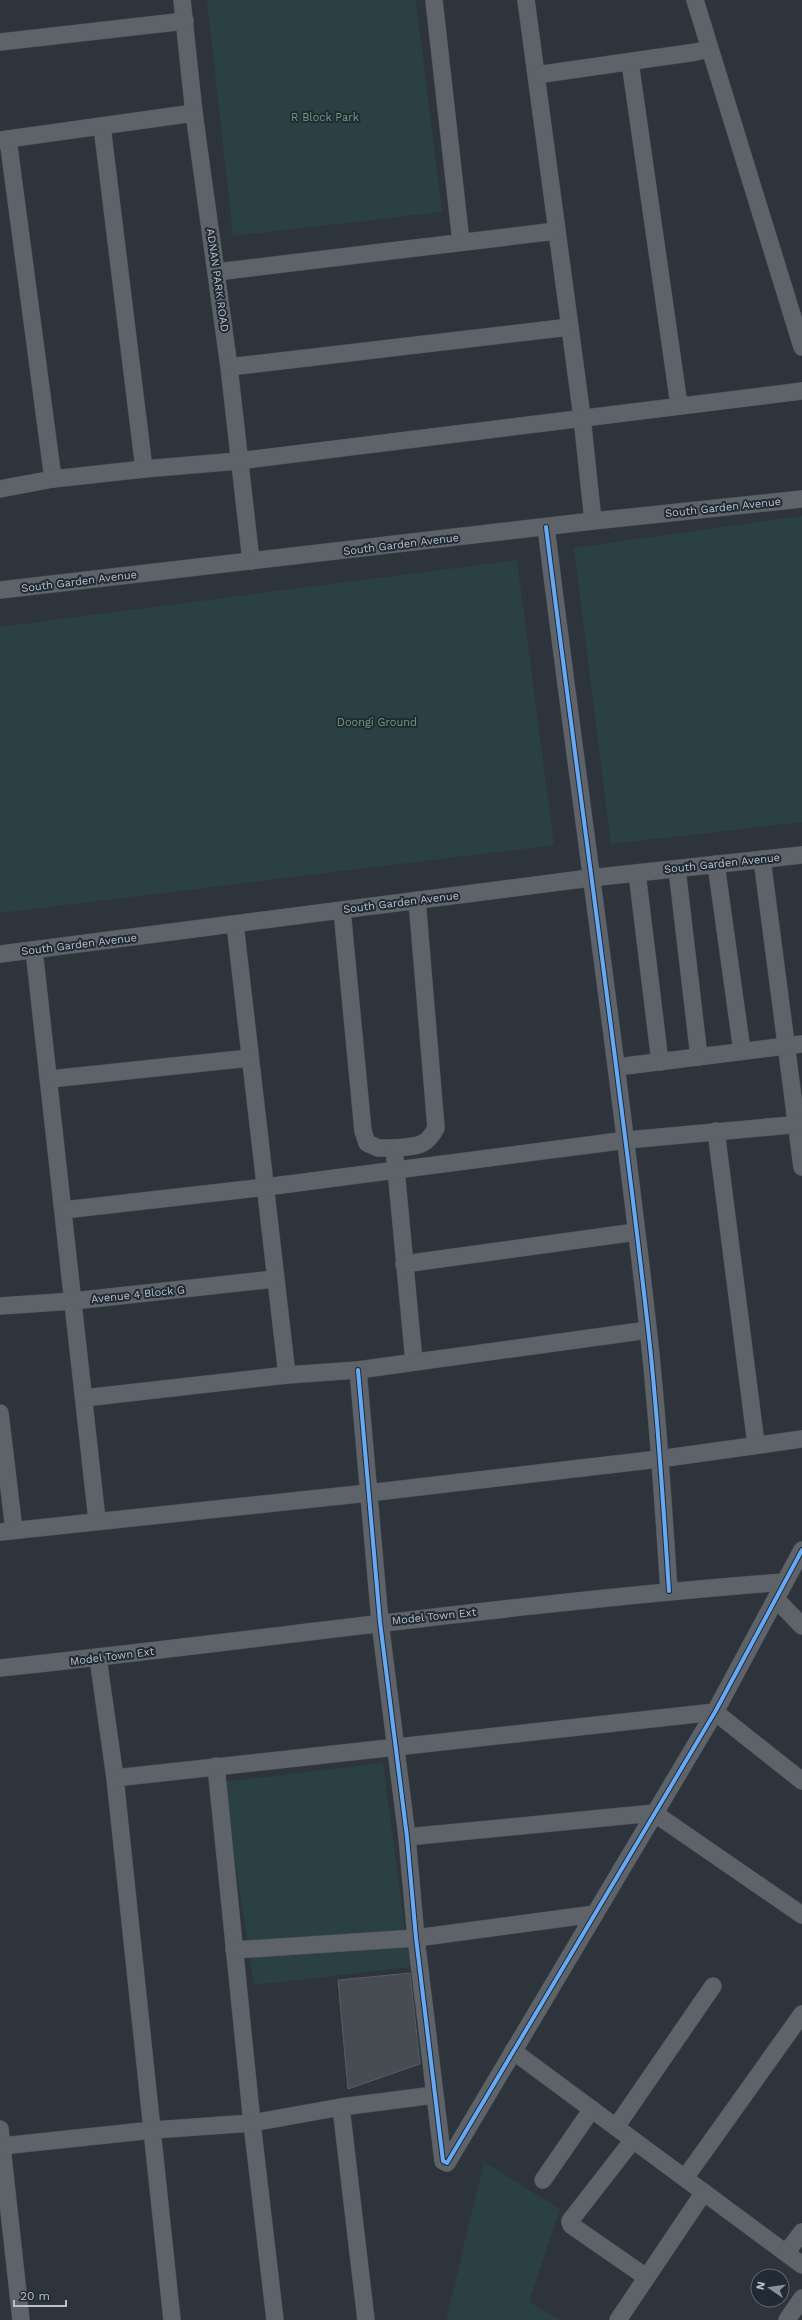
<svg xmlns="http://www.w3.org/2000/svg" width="802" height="2320" font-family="'Work Sans',sans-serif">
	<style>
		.green { fill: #2b4042 }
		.building { fill: #474c53; stroke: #565c63 }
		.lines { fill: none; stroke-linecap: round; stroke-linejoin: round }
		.minor-casing { stroke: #4c5056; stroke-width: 18 }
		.minor { stroke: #5e6269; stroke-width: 17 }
		.cycleway-casing { stroke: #212b36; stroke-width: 6 }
		.cycleway { stroke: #66a8f1; stroke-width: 4 }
		.labels { text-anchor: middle; stroke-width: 4; stroke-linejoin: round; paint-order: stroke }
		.park-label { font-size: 11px; fill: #729a79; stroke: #212b36 }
		.street-label { font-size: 11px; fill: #b9c1cb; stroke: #212b36 }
	</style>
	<rect width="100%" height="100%" fill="#2e343b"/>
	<!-- green -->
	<g class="green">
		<polygon points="207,0 416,0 442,212 233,236"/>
		<polygon points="802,516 802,822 611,844 574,548"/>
		<polygon points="517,560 554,845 0,913 0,627"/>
		<polygon points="383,1763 410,1967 254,1985 223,1782"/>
		<polygon points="484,2162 560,2209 529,2302 560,2320 446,2320"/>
	</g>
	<!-- building -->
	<polygon class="building" points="410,1973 420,2064 348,2089 338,1980"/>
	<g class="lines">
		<defs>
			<g id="minor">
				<polyline points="182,0 194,113 229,367 251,561"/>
				<polyline points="434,0 461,242"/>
				<polyline points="526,0 582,417 593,521"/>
				<polyline points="695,0 802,347"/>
				<polyline points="0,42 185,21"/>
				<polyline points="630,62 679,405"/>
				<polyline points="536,75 696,52 709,49"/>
				<polyline points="102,126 144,469"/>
				<polyline points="8,139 53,479"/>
				<polyline points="0,140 194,113"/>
				<polyline points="217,272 556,231"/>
				<polyline points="229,367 570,327"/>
				<polyline points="0,489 53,479 144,469 238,461 802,391"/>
				<path d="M546,527C579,794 618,1061 648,1328C658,1415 663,1503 669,1591"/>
				<polyline points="0,590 593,521 802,499"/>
				<polyline points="762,859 802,1167"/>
				<polyline points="716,864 742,1051"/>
				<polyline points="677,869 699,1057"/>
				<polyline points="637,873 660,1062"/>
				<polyline points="342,910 363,1131 367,1143 378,1148 394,1148 414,1362"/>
				<polyline points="235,924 287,1375"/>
				<polyline points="34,950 97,1520"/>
				<polyline points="0,954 590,878 802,855"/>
				<polyline points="617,1067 802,1044"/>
				<polyline points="50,1079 250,1058"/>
				<polyline points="716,1131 756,1444"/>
				<path d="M394,1148C415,1146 426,1148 436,1128L417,900"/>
				<polyline points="64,1210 266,1187 627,1140 802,1124"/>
				<polyline points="404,1264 636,1232"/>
				<polyline points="0,1306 73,1301 275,1279"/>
				<polyline points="358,1370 380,1622 407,1837 416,1938 443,2161 447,2163 715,1712 802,1550"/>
				<polyline points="84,1398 287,1375 358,1370 648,1330"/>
				<polyline points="0,1413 14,1530"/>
				<polyline points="0,1532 368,1493 659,1459 802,1439"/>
				<polyline points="777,1600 802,1626"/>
				<polyline points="98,1658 115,1778 172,2320"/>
				<path d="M0,1668C262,1640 522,1602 785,1582"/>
				<polyline points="216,1766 252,2123 275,2320"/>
				<polyline points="115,1778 715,1712 802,1781"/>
				<polyline points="407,1837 654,1813 802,1915"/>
				<polyline points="234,1950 416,1938 595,1914"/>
				<polyline points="513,2051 802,2265"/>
				<polyline points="341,2107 366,2320"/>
				<polyline points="616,2127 713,1986"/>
				<polyline points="0,2129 21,2320"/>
				<polyline points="633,2140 570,2221 571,2225 646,2277"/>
				<polyline points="2,2146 153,2130 252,2123 341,2107 434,2095"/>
				<polyline points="685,2178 802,2014"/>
				<polyline points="543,2180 592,2109"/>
				<polyline points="786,2253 802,2232"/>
				<polyline points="618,2320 704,2192"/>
				<polyline points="787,2320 802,2298"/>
			</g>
		</defs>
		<!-- minor casing -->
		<use href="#minor" class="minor-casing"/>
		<!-- minor -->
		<use href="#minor" class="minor"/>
		<defs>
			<g id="cycleway">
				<path d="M546,527C579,794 618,1061 648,1328C658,1415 663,1503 669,1591"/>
				<polyline points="358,1370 380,1622 407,1837 416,1938 443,2161 447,2163 715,1712 802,1550"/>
			</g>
		</defs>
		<!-- cycleway casing -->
		<use href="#cycleway" class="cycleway-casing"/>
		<!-- cycleway -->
		<use href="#cycleway" class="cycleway"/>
	</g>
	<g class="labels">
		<!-- park labels -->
		<g class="park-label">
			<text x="325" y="121">R Block Park</text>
			<text x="377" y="726">Doongi Ground</text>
		</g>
		<!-- street labels -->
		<g class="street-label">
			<text transform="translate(218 280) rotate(82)" y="4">ADNAN PARK ROAD</text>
			<text transform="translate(723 507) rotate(-6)" y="4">South Garden Avenue</text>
			<text transform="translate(401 544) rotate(-7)" y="4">South Garden Avenue</text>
			<text transform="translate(79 581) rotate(-7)" y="4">South Garden Avenue</text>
			<text transform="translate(722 863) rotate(-6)" y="4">South Garden Avenue</text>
			<text transform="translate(401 902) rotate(-7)" y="4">South Garden Avenue</text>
			<text transform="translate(79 944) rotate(-7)" y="4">South Garden Avenue</text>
			<text transform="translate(138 1294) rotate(-6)" y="4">Avenue 4 Block G</text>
			<text transform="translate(434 1616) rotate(-6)" y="4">Model Town Ext</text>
			<text transform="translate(112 1656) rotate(-7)" y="4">Model Town Ext</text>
		</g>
	</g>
	<!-- north arrow -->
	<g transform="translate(770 2288) rotate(283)"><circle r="19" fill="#212b36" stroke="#5e6772"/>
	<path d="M0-3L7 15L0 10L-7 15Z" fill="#889099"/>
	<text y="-6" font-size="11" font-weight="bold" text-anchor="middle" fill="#b9c1cb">N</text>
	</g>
	<!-- scale -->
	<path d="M14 2300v6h52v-6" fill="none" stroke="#b9c1cb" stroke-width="2"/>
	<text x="20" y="2300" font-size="12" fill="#b9c1cb" stroke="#212b36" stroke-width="3" paint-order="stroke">20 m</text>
</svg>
